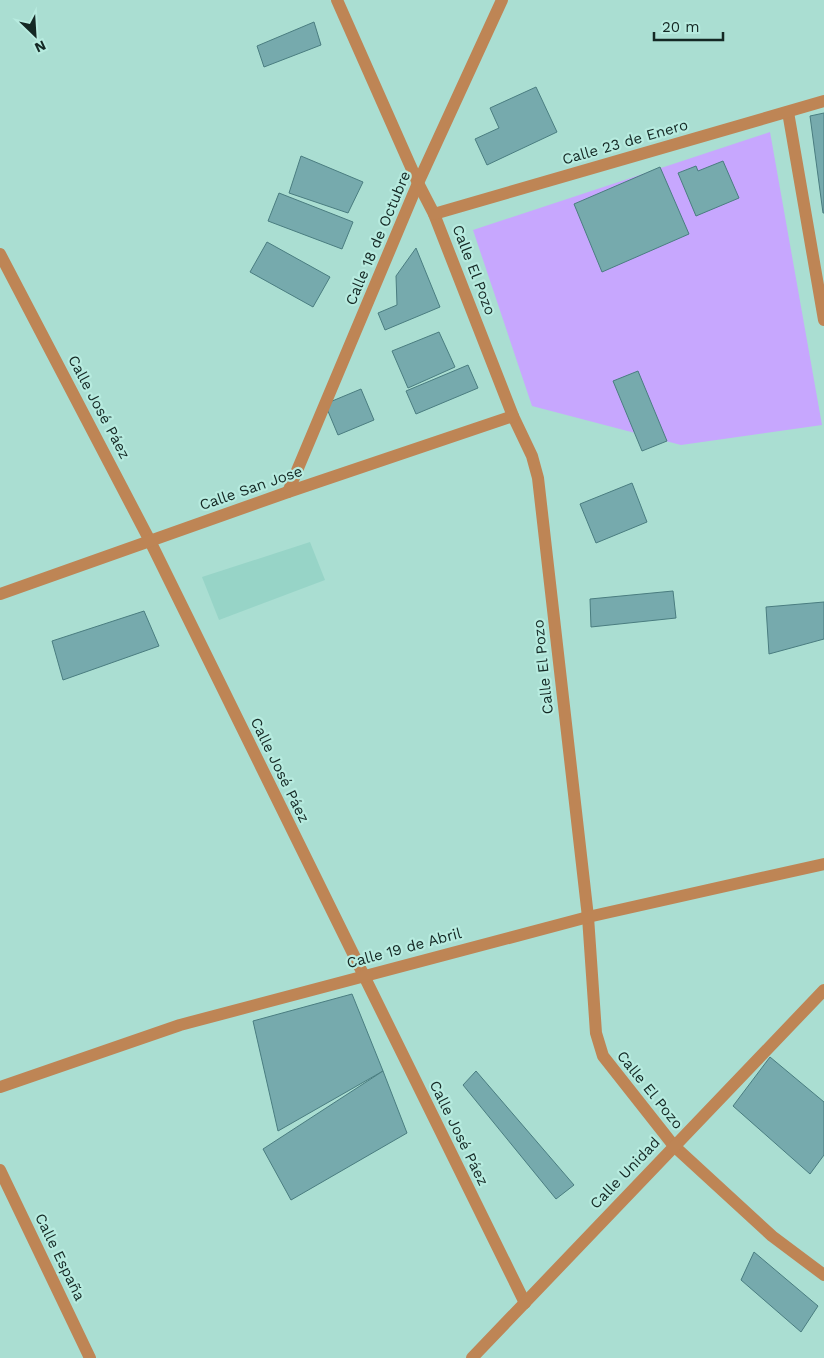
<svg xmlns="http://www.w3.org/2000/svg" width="824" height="1358" font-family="'Work Sans',sans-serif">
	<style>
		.built { fill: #97d4c7 }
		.green { fill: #c7a7fe }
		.building { fill: #76aaad; stroke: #4a7d80 }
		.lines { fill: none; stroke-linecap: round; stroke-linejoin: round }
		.minor { stroke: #be8555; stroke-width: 12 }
		.labels { text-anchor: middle; stroke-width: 4.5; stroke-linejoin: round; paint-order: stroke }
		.street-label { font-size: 15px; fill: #142824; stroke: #b7ebdf }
	</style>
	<rect width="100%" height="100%" fill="#aaded2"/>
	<!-- built -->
	<polygon class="built" points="310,542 325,580 219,620 202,577"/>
	<!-- green -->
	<polygon class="green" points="770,132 822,425 681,445 532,406 473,230"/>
	<!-- building -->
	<g class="building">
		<polygon points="314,22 321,45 264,67 257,46"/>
		<polygon points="536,87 557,132 487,165 475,139 499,128 490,108"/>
		<polygon points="824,113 824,213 823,213 810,116"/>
		<polygon points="301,156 363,182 348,213 289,193"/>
		<polygon points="723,161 739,198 696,216 678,173 696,166 698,171"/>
		<polygon points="660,167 689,234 602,272 574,204"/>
		<polygon points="279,193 353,222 342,249 268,221"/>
		<polygon points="267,242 330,277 313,307 250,272"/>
		<polygon points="416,248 440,307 385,330 378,313 397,305 396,276"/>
		<polygon points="439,332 455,367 408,388 392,351"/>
		<polygon points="468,365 478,388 416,414 406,391"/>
		<polygon points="638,371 667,441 642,451 613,381"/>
		<polygon points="361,389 374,420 338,435 325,404"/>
		<polygon points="632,483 647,522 596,543 580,504"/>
		<polygon points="673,591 676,618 591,627 590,599"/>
		<polygon points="824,602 824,639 769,654 766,607"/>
		<polygon points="144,611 159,646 63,680 52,641"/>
		<polygon points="352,994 383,1071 278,1131 253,1021"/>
		<polygon points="770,1057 824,1102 824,1155 810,1174 733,1106"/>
		<polygon points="383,1071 407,1133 291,1200 263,1149"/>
		<polygon points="476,1071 574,1185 556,1199 463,1085"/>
		<polygon points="754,1252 818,1306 801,1332 741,1280"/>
	</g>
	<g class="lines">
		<!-- minor -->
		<g class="minor">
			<polyline points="337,0 418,183 434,214 513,416 532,456 538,478 588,917 596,1033 603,1056 674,1146 772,1236 824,1275"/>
			<polyline points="788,112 824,320"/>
			<polyline points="434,214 824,101"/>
			<polyline points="0,254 150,541 525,1303"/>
			<polyline points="288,492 418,183 502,0"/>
			<polyline points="0,594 288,492 513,416"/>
			<polyline points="0,1087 180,1025 588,917 824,864"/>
			<polyline points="0,1170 90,1358"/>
			<polyline points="472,1358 824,990"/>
		</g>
	</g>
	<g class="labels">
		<!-- street labels -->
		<g class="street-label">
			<text transform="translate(625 142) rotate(-16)" y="5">Calle 23 de Enero</text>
			<text transform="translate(378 238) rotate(-67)" y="5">Calle 18 de Octubre</text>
			<text transform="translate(474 270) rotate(69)" y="5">Calle El Pozo</text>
			<text transform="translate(99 407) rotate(62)" y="5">Calle José Páez</text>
			<text transform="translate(251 488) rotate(-19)" y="5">Calle San Jose</text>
			<text transform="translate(543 667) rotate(-96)" y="5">Calle El Pozo</text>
			<text transform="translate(280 770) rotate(64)" y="5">Calle José Páez</text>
			<text transform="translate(404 948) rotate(-15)" y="5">Calle 19 de Abril</text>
			<text transform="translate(650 1090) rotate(51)" y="5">Calle El Pozo</text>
			<text transform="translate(459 1133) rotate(64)" y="5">Calle José Páez</text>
			<text transform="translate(625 1173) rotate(-46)" y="5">Calle Unidad</text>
			<text transform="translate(60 1257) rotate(64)" y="5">Calle España</text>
		</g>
	</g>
	<!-- north arrow -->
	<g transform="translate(35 35) rotate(155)" stroke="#b7ebdf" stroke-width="4" paint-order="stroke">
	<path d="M0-4L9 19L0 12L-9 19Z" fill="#142824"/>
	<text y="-8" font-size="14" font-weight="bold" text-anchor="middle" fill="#142824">N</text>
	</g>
	<!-- scale -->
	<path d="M654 32v8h69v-8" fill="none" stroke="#142824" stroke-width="2.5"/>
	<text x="662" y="32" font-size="15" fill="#142824" stroke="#b7ebdf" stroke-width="4" paint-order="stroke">20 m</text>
</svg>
